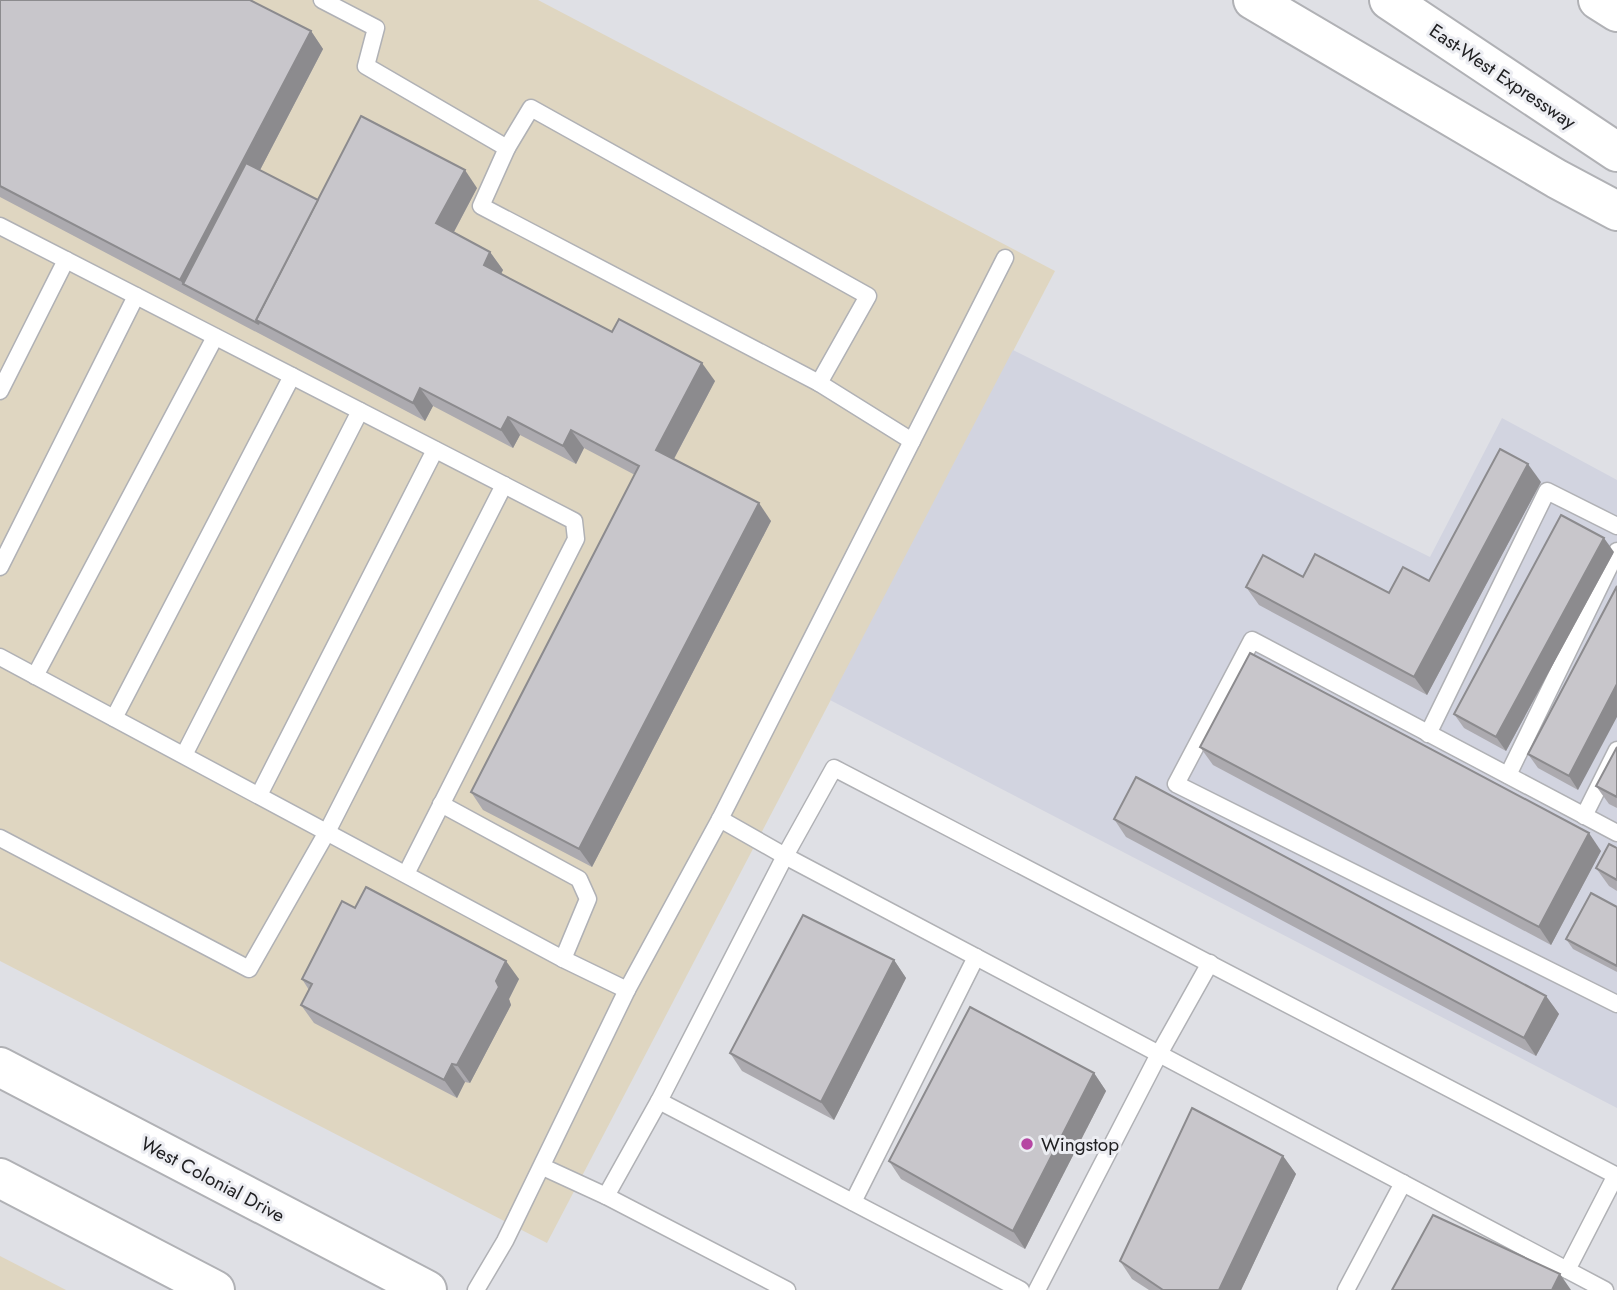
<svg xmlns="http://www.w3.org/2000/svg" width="1617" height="1290" font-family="Jost,sans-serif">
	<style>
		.commercial { fill: #dfd6c1 }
		.built { fill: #d2d4e0 }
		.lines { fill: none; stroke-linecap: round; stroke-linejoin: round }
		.service-casing { stroke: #b0b1b5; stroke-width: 19 }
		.trunk-casing { stroke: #b0b1b5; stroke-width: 42 }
		.motorway-casing { stroke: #b0b1b5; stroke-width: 42 }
		.service { stroke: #fff; stroke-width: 16 }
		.trunk { stroke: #fff; stroke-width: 38 }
		.motorway { stroke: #fff; stroke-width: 38 }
		.wall { fill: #acaaaf }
		.shaded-wall { fill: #8c8b8e }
		.building { fill: #c8c6cb; stroke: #8c8b8e; stroke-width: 2 }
		.poi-dot { fill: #b646a3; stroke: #ecedf2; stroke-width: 2.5 }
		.labels { text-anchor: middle; stroke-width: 6; stroke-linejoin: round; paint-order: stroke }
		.street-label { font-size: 19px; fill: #212123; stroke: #ecedf2 }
		.poi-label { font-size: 19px; fill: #212123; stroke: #ecedf2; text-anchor: start }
	</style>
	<rect width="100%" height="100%" fill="#dfe0e5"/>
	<!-- commercial -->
	<g class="commercial">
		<polygon points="0,0 538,0 1055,271 547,1243 0,961"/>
		<polygon points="0,1256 66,1290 0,1290"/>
	</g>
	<!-- built -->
	<polygon class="built" points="1013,350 1430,557 1502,418 1617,480 1617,1108 830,700"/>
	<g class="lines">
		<defs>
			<g id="service">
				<polyline points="322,0 376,28 366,66 507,148 481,206 819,383 912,441"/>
				<polyline points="507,148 531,108 868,296 819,383"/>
				<polyline points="0,226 574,521 576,539 406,874"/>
				<polyline points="0,391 66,260"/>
				<polyline points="0,567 136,296"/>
				<polyline points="0,657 563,959 627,990"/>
				<polyline points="35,676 215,337"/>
				<polyline points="114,718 292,376"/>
				<polyline points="1428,734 1547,491 1617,526"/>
				<polyline points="184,755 360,411"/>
				<polyline points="1508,775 1617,551"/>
				<polyline points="259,795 435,450"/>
				<polyline points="441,804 579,879 588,899 563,959"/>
				<polyline points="1584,816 1617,750"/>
				<polyline points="720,819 785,856 1605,1290"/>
				<polyline points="1617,833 1252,640 1176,784 1617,1004"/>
				<polyline points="0,838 249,969 327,832 504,485"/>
				<polyline points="659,1101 785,856 834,768 1617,1176"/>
				<polyline points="543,1167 606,1196 787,1290"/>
				<polyline points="606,1196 659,1101 1021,1290"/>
				<polyline points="853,1202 976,957"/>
				<polyline points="1567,1270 1616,1175"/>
				<polyline points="476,1290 505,1241 627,990 720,819 1005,258"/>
				<polyline points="1037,1290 1159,1054 1210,963"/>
				<polyline points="1346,1290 1403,1183"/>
			</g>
			<g id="trunk">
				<polyline points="0,1067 427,1290"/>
				<polyline points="0,1178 215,1290"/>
			</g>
			<g id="motorway">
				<polyline points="1253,0 1557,179 1617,211"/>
				<polyline points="1389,0 1617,152"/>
				<polyline points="1598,0 1617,12"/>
			</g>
		</defs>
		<!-- service casing -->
		<use href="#service" class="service-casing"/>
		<!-- trunk casing -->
		<use href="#trunk" class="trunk-casing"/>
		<!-- motorway casing -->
		<use href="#motorway" class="motorway-casing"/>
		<!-- service -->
		<use href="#service" class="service"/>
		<!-- trunk -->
		<use href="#trunk" class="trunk"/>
		<!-- motorway -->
		<use href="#motorway" class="motorway"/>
	</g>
	<!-- wall -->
	<g class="wall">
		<polygon points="0,0 311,31 323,49 260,170 318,200 477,188 454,232 490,252 503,270 501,274 612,332 715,381 674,459 771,521 592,867 483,810 471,792 635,475 584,448 576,464 520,435 513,448 433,406 425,421 0,197"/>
		<polygon points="1541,482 1427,695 1259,605 1246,587 1303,577 1389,593 1429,581"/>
		<polygon points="1614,552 1506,751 1464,728 1454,714"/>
		<polygon points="1617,586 1578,790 1538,768 1528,754"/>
		<polygon points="1200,747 1601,851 1551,945 1213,765"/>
		<polygon points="1617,747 1617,808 1609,804 1596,786"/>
		<polygon points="1114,819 1546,996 1559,1014 1536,1056 1126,837"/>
		<polygon points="1617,848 1617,891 1609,886 1596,868"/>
		<polygon points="1617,907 1617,972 1573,949 1566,939"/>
		<polygon points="355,908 519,979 509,999 511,1005 470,1083 465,1082 457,1098 314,1023 301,1005 309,990 302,979"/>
		<polygon points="894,960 906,978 834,1120 742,1071 730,1053"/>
		<polygon points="1094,1073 1106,1091 1025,1249 901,1179 889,1161"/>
		<polygon points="1283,1156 1296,1174 1241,1290 1149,1290 1132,1279 1120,1261"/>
	</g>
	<!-- shaded-wall -->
	<g class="shaded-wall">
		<polygon points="311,31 323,49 197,291 183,284 180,280"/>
		<polygon points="465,170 477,188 449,241 436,223"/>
		<polygon points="490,252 503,270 496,283 484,265"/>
		<polygon points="702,363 715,381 669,468 656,450"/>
		<polygon points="420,388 433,406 425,421 413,403"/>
		<polygon points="508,417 520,435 513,448 501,430"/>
		<polygon points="571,430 584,448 576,464 563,446"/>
		<polygon points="1528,464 1541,482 1427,695 1414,677"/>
		<polygon points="759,503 771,521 592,867 579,849"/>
		<polygon points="1604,538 1614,552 1506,751 1496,737"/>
		<polygon points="1617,684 1617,717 1578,790 1569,776"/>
		<polygon points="1589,833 1601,851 1551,945 1539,927"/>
		<polygon points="894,960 906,978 834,1120 821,1102"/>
		<polygon points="506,961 519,979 509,999 511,1005 470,1083 457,1065"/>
		<polygon points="1546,996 1559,1014 1536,1056 1524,1038"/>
		<polygon points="452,1064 465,1082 457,1098 444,1080"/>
		<polygon points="1094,1073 1106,1091 1025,1249 1013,1231"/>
		<polygon points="1283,1156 1296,1174 1241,1290 1219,1290"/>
		<polygon points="1560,1274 1571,1290 1552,1290"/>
	</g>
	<!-- building -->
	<g class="building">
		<polygon points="0,0 250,0 311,31 180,280 0,186"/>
		<polygon points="361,116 465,170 436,223 490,252 484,265 612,332 619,319 702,363 656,450 759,503 579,849 471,792 639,466 571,430 563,446 508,417 501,430 420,388 413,403 256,320"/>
		<polygon points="246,163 318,200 256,320 259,324 183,284"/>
		<polygon points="1500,449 1528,464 1414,677 1246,587 1263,555 1303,577 1315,554 1389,593 1403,567 1429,581"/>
		<polygon points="1561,515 1604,538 1496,737 1454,714"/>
		<polygon points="1617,586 1617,684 1569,776 1528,754"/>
		<polygon points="1250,653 1589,833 1539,927 1200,747"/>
		<polygon points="1617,747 1617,797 1596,786"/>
		<polygon points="1136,777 1546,996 1524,1038 1114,819"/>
		<polygon points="1609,844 1617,848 1617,880 1596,868"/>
		<polygon points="366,887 506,961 496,981 499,987 457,1065 452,1064 444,1080 301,1005 312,984 302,979 342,901 355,908"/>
		<polygon points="1591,893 1617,907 1617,966 1566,939"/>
		<polygon points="803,915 894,960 821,1102 730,1053"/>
		<polygon points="970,1007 1094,1073 1013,1231 889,1161"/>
		<polygon points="1192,1108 1283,1156 1219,1290 1163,1290 1120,1261"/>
		<polygon points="1433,1215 1560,1274 1552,1290 1392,1290"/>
	</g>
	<!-- markers -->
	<circle class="poi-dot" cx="1027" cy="1144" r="7"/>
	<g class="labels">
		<!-- street labels -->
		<g class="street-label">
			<text transform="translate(1503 76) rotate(34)" y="7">East-West Expressway</text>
			<text transform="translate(213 1179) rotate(28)" y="7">West Colonial Drive</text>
		</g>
		<!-- poi labels -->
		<g class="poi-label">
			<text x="1041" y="1151">Wingstop</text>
		</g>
	</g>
</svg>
